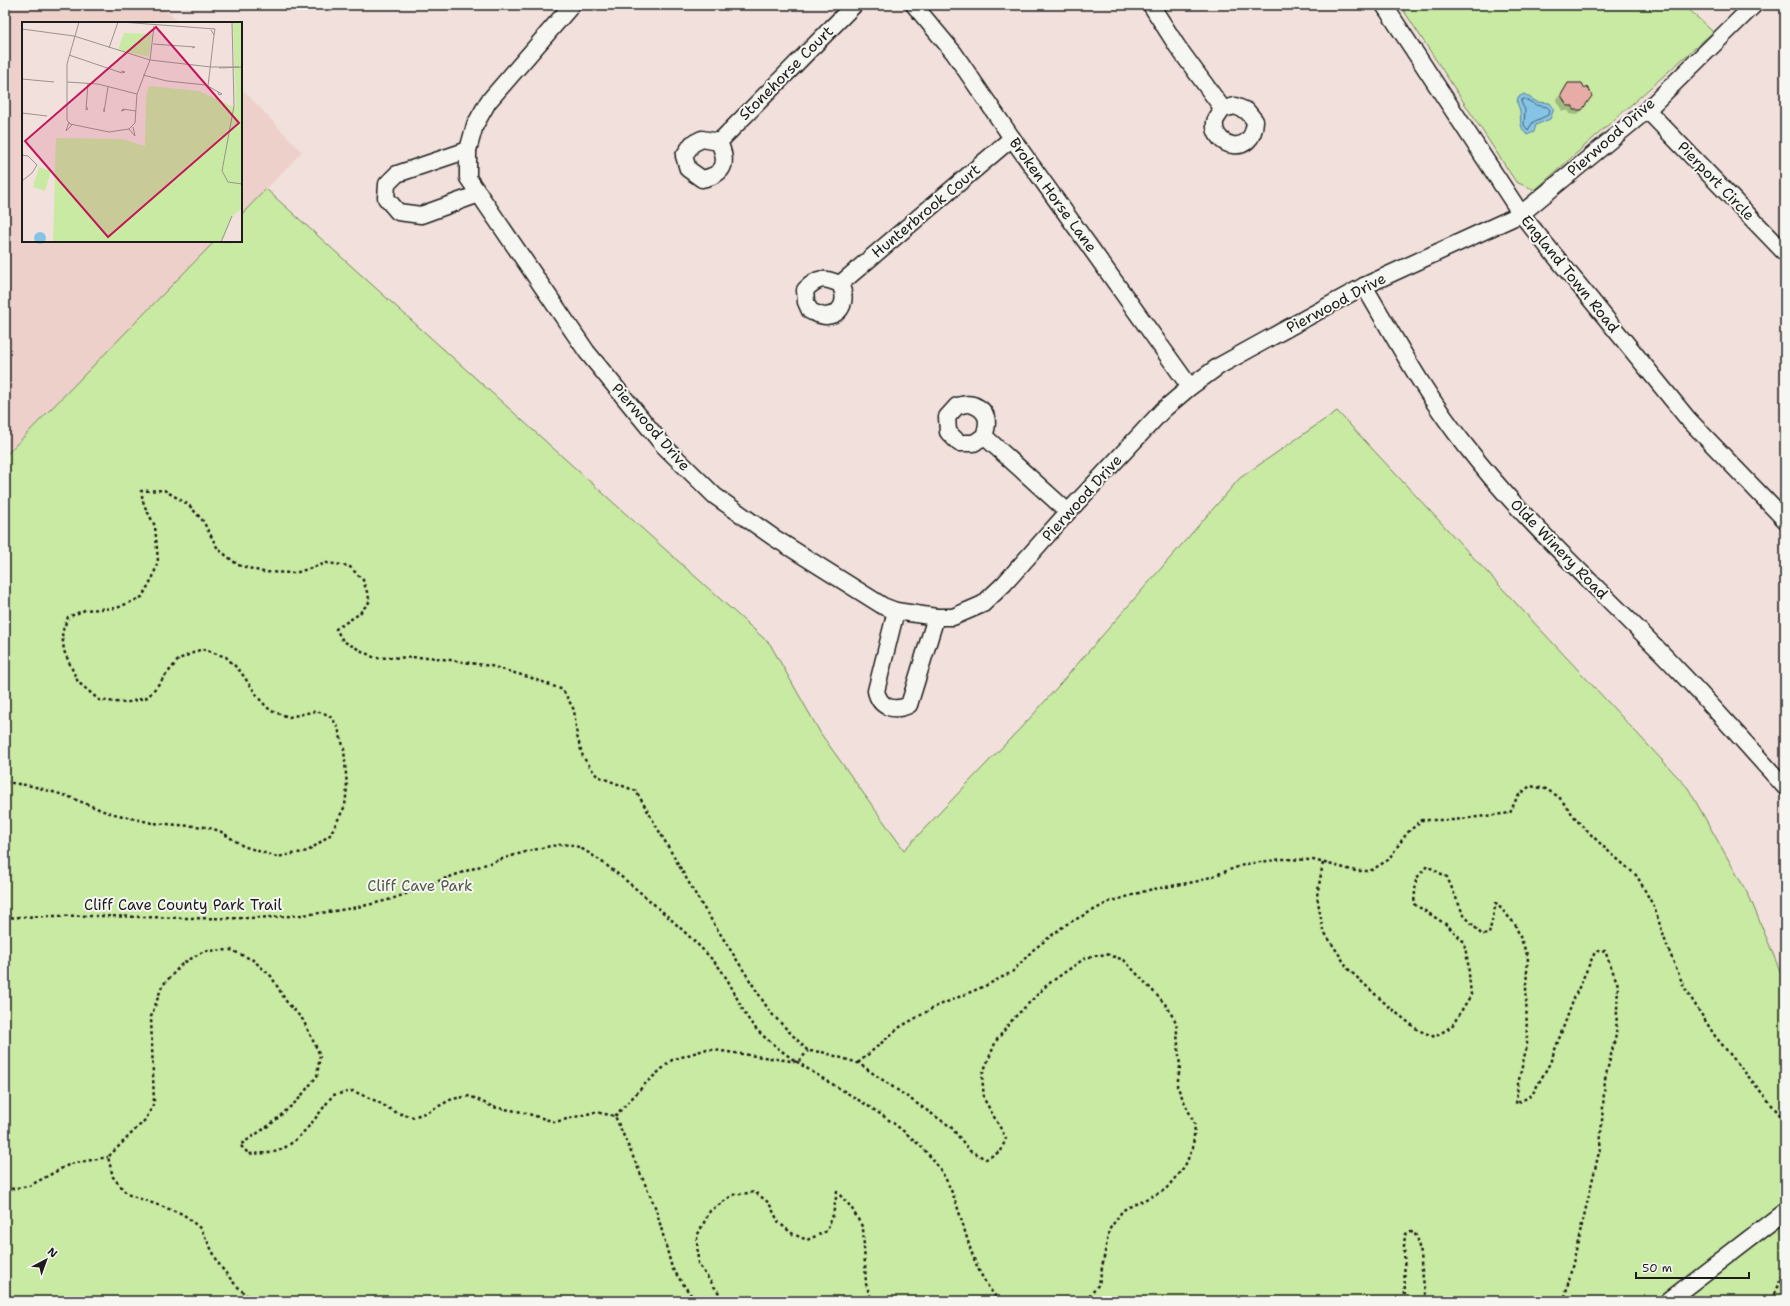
<svg xmlns="http://www.w3.org/2000/svg" width="1790" height="1306" font-family="'Shantell Sans',sans-serif">
	<style>
		.built { fill: #eed0cb }
		.green { fill: #c9eaa2; stroke: #72835f }
		.water { fill: #86c4e6; stroke: #5c8195 }
		.shadow { fill: #0003 }
		.lines { fill: none; stroke-linecap: round; stroke-linejoin: round }
		.shore { stroke: #465f6d; stroke-width: 1 }
		.building { fill: #e6aca5; stroke: #1c1c1c }
		.minor-casing { stroke: #1c1c1c; stroke-width: 19 }
		.path { stroke: #1c1c1c; stroke-width: 2.5; stroke-dasharray: 3 3; stroke-linecap: butt }
		.minor { stroke: #f6f6f2; stroke-width: 16 }
		.labels { text-anchor: middle; stroke-width: 4; stroke-linejoin: round; paint-order: stroke }
		.street-label { font-size: 15px; fill: #1c1c1c; stroke: #f6f6f2 }
		.park-label { font-size: 15px; fill: #505a44; stroke: #f6f6f2 }
		.inset-road { fill: none; stroke: #9c928f; stroke-width: 1 }
		.view { fill: #c2185b; fill-opacity: 0.15; stroke: #c2185b; stroke-width: 2 }
		.inset-edge { fill: none; stroke: #1c1c1c; stroke-width: 2 }
	</style>
	<rect width="100%" height="100%" fill="#f1e0db"/>
	<filter id="ink" filterUnits="userSpaceOnUse"><feTurbulence type="fractalNoise" baseFrequency=".025" numOctaves="2"/><feDisplacementMap in="SourceGraphic" scale="8" xChannelSelector="R" yChannelSelector="G"/><feConvolveMatrix kernelMatrix="1 2 1 2 8 2 1 2 1" color-interpolation-filters="sRGB"/></filter>
	<g filter="url(#ink)">
		<!-- built -->
		<g class="built">
			<polygon points="5,5 161,5 179,23 23,23 23,241 215,241 5,456"/>
			<polygon points="241,88 302,152 241,215"/>
		</g>
		<!-- green -->
		<g class="green">
			<polygon points="1400,5 1684,5 1713,32 1535,190 1516,182"/>
			<polygon points="266,189 770,644 821,734 904,850 1032,716 1240,478 1337,411 1688,788 1750,898 1785,983 1785,1301 5,1301 5,456 215,241 241,241 241,215"/>
		</g>
		<!-- water -->
		<path class="water" d="M1524,94L1537,102L1550,103L1554,109L1550,119L1536,125L1534,132L1527,135C1516,125 1524,115 1517,103L1518,97Z"/>
		<!-- shadow -->
		<polygon class="shadow" points="1568,84 1582,110 1577,115 1569,114 1569,111 1562,111 1556,100"/>
		<g class="lines">
			<!-- shore -->
			<polygon class="shore" points="1525,99 1536,105 1547,107 1550,110 1548,115 1533,122 1528,130 1524,125 1525,110 1521,102 1522,100"/>
		</g>
		<!-- building -->
		<polygon class="building" points="1568,83 1582,83 1585,89 1587,87 1592,96 1582,110 1573,110 1573,106 1567,106 1561,95"/>
		<g class="lines">
			<defs>
				<g id="minor">
					<polyline points="572,5 488,102 475,125 468,150 468,178 587,352 663,445 715,496 773,537 883,606 896,611 936,617 953,617 983,604 1004,584 1068,512 1163,410 1190,387 1219,366 1364,286 1521,214 1647,110 1754,5"/>
					<polyline points="914,5 954,53 1012,138 1190,387"/>
					<polyline points="1151,5 1177,46 1223,109"/>
					<polyline points="1384,5 1521,214 1688,419 1785,520"/>
					<path d="M1235,106L1247,111L1255,121C1253,159 1212,147 1215,122C1216,118 1220,113 1223,109Z"/>
					<polyline points="1647,110 1785,253"/>
					<path d="M702,139L719,142C728,162 726,174 702,179L688,169L684,156L692,144Z"/>
					<polyline points="719,142 854,5"/>
					<polyline points="468,150 397,174 387,184 386,198 398,212 421,215 479,194"/>
					<path d="M840,284C847,298 844,314 826,316C821,316 815,313 810,311L806,302L805,290C818,277 823,277 840,284L1012,138"/>
					<path d="M1364,286C1396,340 1426,396 1465,445C1528,527 1607,595 1678,670C1715,708 1749,748 1785,787"/>
					<path d="M984,436L974,443H959L948,432L947,417L957,406C962,405 969,403 973,405C989,411 989,423 984,436L1068,512"/>
					<path d="M896,611L876,691C880,708 894,712 909,705L936,617"/>
					<polyline points="1668,1301 1785,1211"/>
				</g>
			</defs>
			<!-- minor casing -->
			<use href="#minor" class="minor-casing"/>
			<!-- path -->
			<g class="path">
				<polyline points="5,782 32,786 67,796 106,812 152,823 206,827 220,831 243,846 277,857 308,851 330,835 345,806 347,787 344,749 337,725 329,715 316,711 289,717 271,711 261,701 240,671 226,657 202,649 179,659 148,697 125,703 99,700 78,682 64,651 62,633 68,617 85,610 117,608 142,597 153,577 158,561 155,526 144,505 141,491 164,490 189,505 203,521 218,549 238,565 263,572 295,573 327,563 349,566 363,580 370,601 359,614 336,629 343,641 375,658 429,657 491,666 535,679 563,690 574,710 577,736 583,757 597,776 636,791 700,902 770,1012 808,1051 822,1052 858,1063 951,1127 970,1151 986,1159 1001,1151 1006,1138 984,1099 982,1075 996,1041 1013,1019 1047,985 1085,958 1106,954 1124,960 1165,1004 1176,1022 1180,1067 1177,1086 1195,1125 1193,1147 1185,1166 1165,1190 1123,1210 1109,1230 1099,1284 1086,1301"/>
				<polyline points="1323,863 1317,896 1323,930 1349,970 1389,1007 1418,1030 1435,1037 1452,1026 1471,995 1468,963 1464,942 1447,925 1414,904 1416,879 1427,866 1447,877 1463,914 1482,935 1489,934 1496,903 1515,924 1528,957 1526,985 1527,1045 1518,1084 1516,1104 1532,1095 1550,1063 1575,996 1595,952 1599,950 1605,951 1618,985 1616,1035 1605,1079 1600,1148 1564,1301"/>
				<path d="M5,918C131,909 261,933 384,901C400,897 415,890 430,884C463,872 496,860 529,851C543,848 558,843 572,845C595,848 705,947 721,970C735,989 742,1016 759,1032C810,1080 880,1102 928,1154C969,1198 959,1259 1000,1301"/>
				<polyline points="858,1063 900,1027 935,1007 985,986 1012,972 1033,950 1065,925 1109,902 1149,890 1199,881 1246,864 1282,859 1313,860 1356,871 1370,871 1388,860 1407,833 1422,820 1453,820 1510,813 1517,797 1530,786 1546,789 1559,797 1580,824 1607,850 1637,876 1654,907 1667,946 1684,987 1715,1036 1785,1121"/>
				<polyline points="615,1116 647,1082 672,1060 707,1049 798,1062 808,1051"/>
				<polyline points="5,1190 29,1186 70,1164 108,1157"/>
				<path d="M252,1301L234,1283L220,1266L201,1229L183,1214L127,1194L113,1177L108,1157L146,1119L154,1103L151,1017L162,986L182,964L204,951L231,950L253,960L271,976L286,1001L303,1020L320,1055L317,1076L298,1100L271,1124L240,1145L249,1154C257,1153 266,1154 274,1152C298,1146 319,1113 333,1095L353,1091L376,1101L397,1113L413,1117L430,1111L452,1099L470,1096L493,1107L522,1112L555,1122L595,1112L615,1116L656,1209L672,1268L695,1301"/>
				<polyline points="728,1301 721,1296 698,1264 697,1236 710,1211 733,1195 755,1192 769,1203 779,1223 793,1234 807,1240 827,1231 833,1215 837,1192 851,1207 863,1228 866,1284 872,1301"/>
				<polyline points="1173,1301 1191,1301"/>
				<polyline points="1314,1301 1322,1301"/>
				<polyline points="1405,1301 1404,1242 1406,1234 1411,1231 1414,1232 1418,1240 1426,1301"/>
				<polyline points="1770,1301 1785,1271"/>
			</g>
			<!-- minor -->
			<use href="#minor" class="minor"/>
		</g>
	</g>
	<g class="labels">
		<!-- street labels -->
		<g class="street-label">
			<text transform="translate(786 73) rotate(-45)" y="5">Stonehorse Court</text>
			<text transform="translate(1611 137) rotate(-41)" y="5">Pierwood Drive</text>
			<text transform="translate(1716 181) rotate(46)" y="5">Pierport Circle</text>
			<text transform="translate(1053 195) rotate(54)" y="5">Broken Horse Lane</text>
			<text transform="translate(926 211) rotate(-40)" y="5">Hunterbrook Court</text>
			<text transform="translate(1570 274) rotate(51)" y="5">England Town Road</text>
			<text transform="translate(1336 303) rotate(-28)" y="5">Pierwood Drive</text>
			<text transform="translate(651 427) rotate(49)" y="5">Pierwood Drive</text>
			<text transform="translate(1082 498) rotate(-48)" y="5">Pierwood Drive</text>
			<text transform="translate(1559 549) rotate(46)" y="5">Olde Winery Road</text>
			<text x="183" y="910">Cliff Cave County Park Trail</text>
		</g>
		<!-- park labels -->
		<g class="park-label">
			<text x="420" y="891">Cliff Cave Park</text>
		</g>
	</g>
	<!-- overview -->
	<g transform="translate(22 22)">
		<rect width="220" height="220" fill="#f1e0db"/>
		<path d="M211,0H220V187L210,194L202,216L197,220H31L34,116L100,117L123,124L124,75L127,64L177,69L214,86ZM102,11L130,12L127,35L96,28ZM17,145L29,149L23,169L11,165Z" fill="#c9eaa2"/>
		<path d="M12 216a6 6 0 1 1 12 0a6 6 0 1 1-12 0Z" fill="#86c4e6"/>
		<path class="inset-road" d="M57,0L45,42V98L48,102L87,110L107,107L113,101L115,72L128,38L132,4M99,0L193,7L192,13M210,0L212,84L200,149L206,160L220,162M0,7L52,14L128,38L189,45H217M131,22L173,25L170,26M87,26L96,0M47,33L100,51L103,50L99,49M197,46L220,45M121,53L145,59L184,63L200,72L197,73L196,70M0,57L32,60M45,60L76,62L115,72M186,64L192,13L189,8M64,84L66,87L64,88L66,61M82,86V90L86,65M103,88L99,89L101,87L114,89M0,91L25,94M47,100L44,109L50,103M107,107L113,114L111,105M0,133L6,134L15,143L10,151L0,159M199,220L210,194"/>
		<path class="view" d="M134,5L217,101L86,215L3,119Z"/>
		<rect width="220" height="220" class="inset-edge"/>
	</g>
	<!-- margin -->
	<rect width="1790" height="1306" fill="none" stroke="#f6f6f2" stroke-width="20"/>
	<rect x="10" y="10" width="1770" height="1286" fill="none" stroke="#1c1c1c" stroke-width="1.5" filter="url(#ink)"/>
	<!-- north arrow -->
	<g transform="translate(46 1260) rotate(41)" stroke="#f6f6f2" stroke-width="3" paint-order="stroke">
	<path d="M0-3L7 15L0 10L-7 15Z" fill="#1c1c1c"/>
	<text y="-6" font-size="11" font-weight="bold" text-anchor="middle" fill="#1c1c1c">N</text>
	</g>
	<!-- scale -->
	<path d="M1636 1272v6h113v-6" fill="none" stroke="#1c1c1c" stroke-width="2"/>
	<text x="1642" y="1272" font-size="12" fill="#1c1c1c" stroke="#f6f6f2" stroke-width="3" paint-order="stroke">50 m</text>
</svg>
